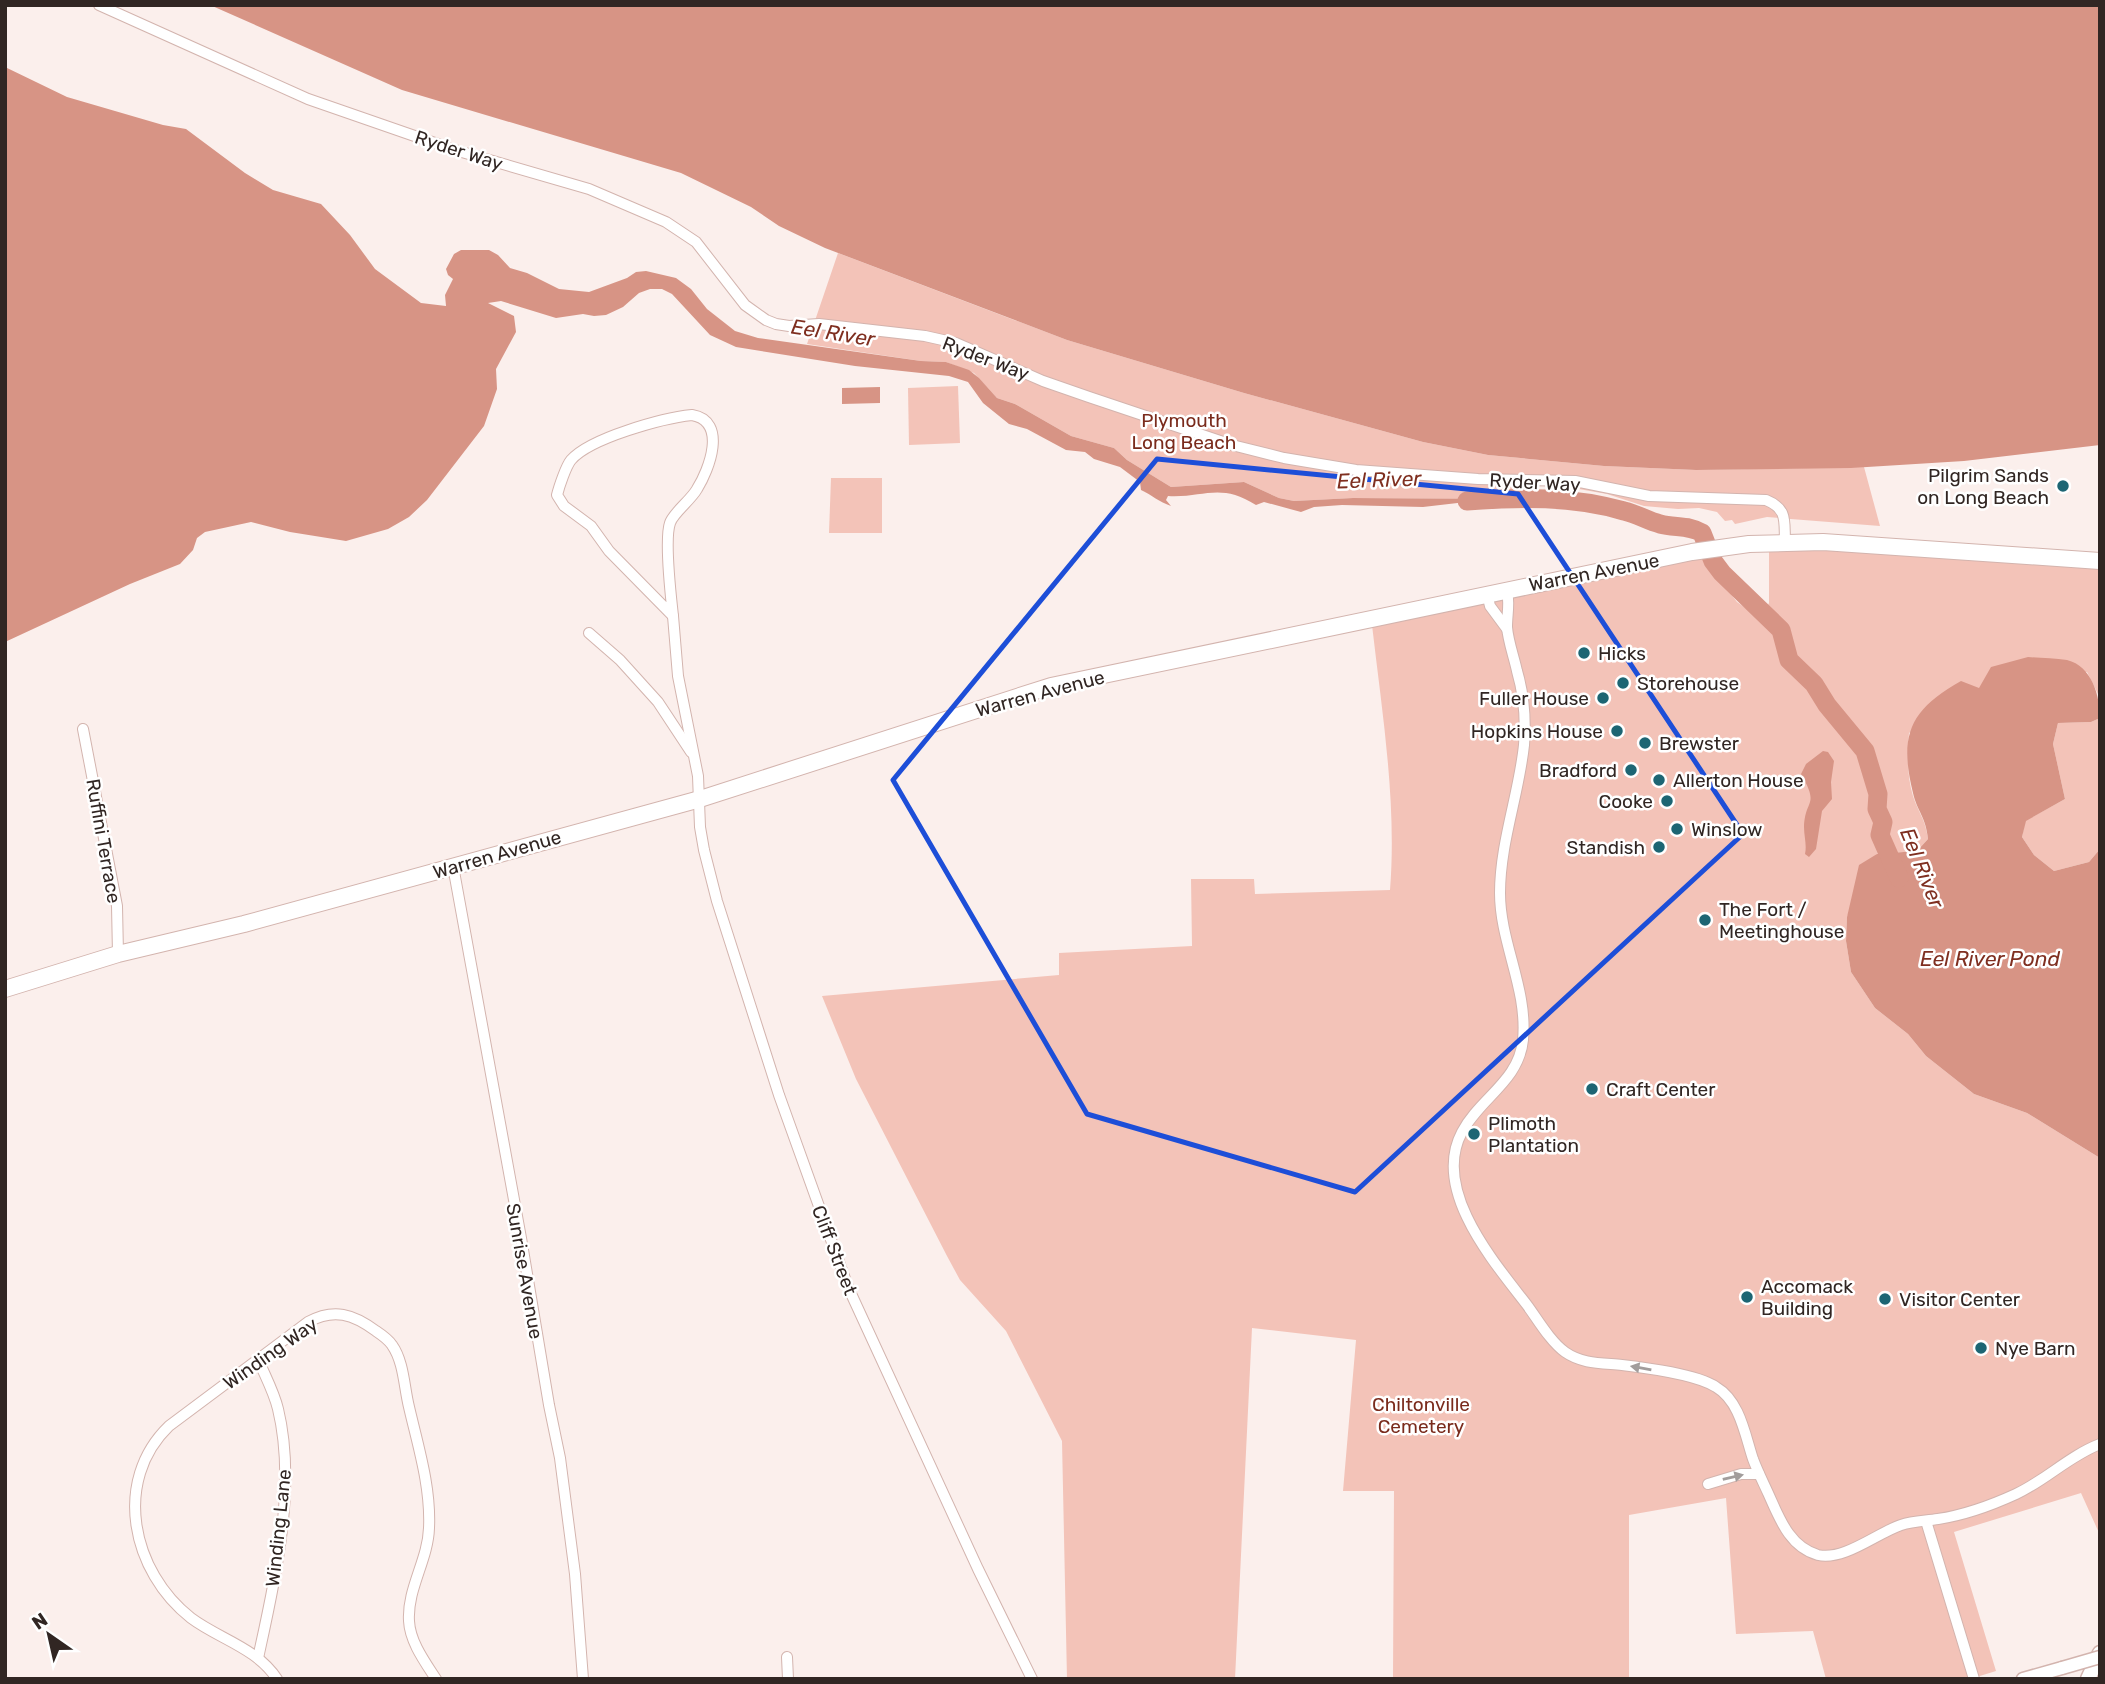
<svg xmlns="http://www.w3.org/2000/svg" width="2105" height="1684" font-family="Rubik,sans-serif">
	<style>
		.green { fill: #f3c3b8 }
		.water { fill: #d79485 }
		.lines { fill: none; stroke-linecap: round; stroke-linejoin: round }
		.river { stroke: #d79485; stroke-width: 19 }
		.minor-casing { stroke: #d3b4ae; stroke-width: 12 }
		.tertiary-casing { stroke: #d3b4ae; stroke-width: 15 }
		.secondary-casing { stroke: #d3b4ae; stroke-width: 17 }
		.primary-casing { stroke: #d3b4ae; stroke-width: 18 }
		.minor { stroke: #fff; stroke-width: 10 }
		.tertiary { stroke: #fff; stroke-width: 12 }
		.secondary { stroke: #fff; stroke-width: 14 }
		.primary { stroke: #fff; stroke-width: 16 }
		.tertiary-bridge-casing { stroke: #d3b4ae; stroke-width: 15; stroke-linecap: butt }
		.tertiary-bridge { stroke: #fff; stroke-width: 12 }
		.oneway { fill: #a29d9c }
		.marked { fill: none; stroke: #1d4ed8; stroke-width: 5; stroke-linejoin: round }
		.poi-dot { fill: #1d6573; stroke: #fff; stroke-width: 2.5 }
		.labels { text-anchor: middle; stroke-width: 5; stroke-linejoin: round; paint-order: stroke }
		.street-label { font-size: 19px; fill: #312623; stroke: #fff }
		.park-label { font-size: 19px; fill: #7a2b1c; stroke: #fff }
		.poi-label { font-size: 19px; fill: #312623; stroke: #fff; text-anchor: start }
		.water-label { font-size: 21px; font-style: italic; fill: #7f2f20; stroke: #fff }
	</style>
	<rect width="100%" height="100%" fill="#fbefec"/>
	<!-- green -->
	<g class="green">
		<polygon points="838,253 1067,340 1244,393 1423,442 1488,455 1604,466 1696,470 1864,467 1880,526 1767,517 1735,524 1732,520 1725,521 1717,512 1699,508 1678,509 1644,506 1607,494 1556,485 1536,485 1494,496 1463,499 1353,498 1294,501 1279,498 1244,482 1171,487 1127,460 1114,448 1071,436 1015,404 997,398 974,373 946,362 921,361 807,344"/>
		<polygon points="958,386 960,443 909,445 908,388"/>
		<polygon points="831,478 882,478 882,533 829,533"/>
		<path d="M1769,549H1828L2100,566V698L2087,672L1979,688L1909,733C1907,754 1907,776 1913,796C1919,814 1925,818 1928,839L1917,851L1877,854L1847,917L1846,941L1851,972L1875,1008L1908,1034L1926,1056L1974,1094L2027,1113L2100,1158V1535L2081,1493L1954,1532L1996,1671L1970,1679H1826L1813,1631L1736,1634L1726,1498L1629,1515V1679L1393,1678L1394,1491H1343L1356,1340L1252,1328L1235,1679H1067L1062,1441L1006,1331L960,1280L947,1256L856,1079L822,996L1059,975V953L1192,946L1191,879H1254L1255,894L1390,890C1397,802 1382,712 1372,625L1703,558L1737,602L1761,619L1769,603Z"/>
		<polygon points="2100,718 2100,849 2089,862 2054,871 2034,855 2022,837 2025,821 2065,799 2053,744 2058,723 2091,722"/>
	</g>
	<!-- water -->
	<g class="water">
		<polygon points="210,5 2100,5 2100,445 1964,461 1851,468 1696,470 1604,466 1488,455 1423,442 1244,393 1067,340 825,248 779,226 751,207 681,173 402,90"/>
		<path d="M5,67L67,97L163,125L186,129L245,173L273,190L321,204L350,235L375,269L421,303L446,306L445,295L453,279L448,275L446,269L454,254L461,250H489L498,255L510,268L527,273L559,289L589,292L627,278L636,272L646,271L676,278L691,289L707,309L735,331L758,338L921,361L946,362L969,370L979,378L997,398L1015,404L1071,436L1114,448L1127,460L1171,487L1244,482L1279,498L1294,501L1353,498L1492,499L1423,507L1342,505L1314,507L1301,512L1264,502L1256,505C1220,482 1204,498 1168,496L1166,500L1171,506C1159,502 1152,495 1141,490L1140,482L1120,467L1094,459L1085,452L1066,450L1027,429L1009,424L983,403L968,382L949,376L855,366L736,347L710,335L672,294L662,289H650L639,293L623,307L606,315L594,316L583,314L556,318L501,301L488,303L514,316L516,332L496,369L497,389L484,426L427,500L409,517L388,529L346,541L290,532L251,522L205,532L197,538L193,550L180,564L130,584L5,642Z"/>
		<polygon points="880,387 880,403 842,404 842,388"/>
		<path d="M2028,657C2040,658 2055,658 2067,660C2092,666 2100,696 2100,718L2091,722L2058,723L2053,744L2065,799L2026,821L2022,837L2034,855L2054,871L2089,862L2100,849V1158L2027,1113L1974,1094L1926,1056L1908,1034L1875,1008L1851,972L1846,941L1847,917L1859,865L1877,854L1917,851L1928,839C1926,817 1917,811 1913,793C1899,736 1909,710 1961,681L1979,688L1991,667Z"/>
		<path d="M1823,751L1828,752L1834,761L1831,782L1832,799L1822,811L1816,849L1809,857L1805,854C1807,845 1804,836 1804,827C1805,798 1820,807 1801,774L1806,764Z"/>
	</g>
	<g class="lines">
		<!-- river -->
		<path class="river" d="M1467,501C1520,497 1572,496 1624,511C1637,514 1648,521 1660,524C1674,528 1690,525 1702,533L1713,561L1722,573L1781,630L1789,660L1814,684L1827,705L1865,751L1878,794L1877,809L1883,822L1880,835L1899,878"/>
		<defs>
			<g id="minor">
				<path d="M99,5L308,99L455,150L589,189L666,222L696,242L745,305L766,320L776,324L789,326L819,324L925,336L956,343L1043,381L1089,397L1232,445L1284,458L1356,470L1478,479L1575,481L1649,496L1766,500C1788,509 1784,521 1785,541"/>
				<path d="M692,415C728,421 709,470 697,489C691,500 673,513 670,523C664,540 671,597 673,616L609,551L591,526L564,506L557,495C559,487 566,466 571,460C590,438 663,418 692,415Z"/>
				<path d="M1507,590C1510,603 1507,614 1507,627C1508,641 1514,657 1517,671C1524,695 1526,720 1524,745C1519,794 1500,843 1500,893C1500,943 1528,989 1523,1040C1519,1081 1480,1098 1462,1132C1431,1190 1494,1262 1527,1305C1538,1320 1550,1341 1565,1352C1582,1364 1602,1363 1622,1365C1647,1368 1696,1374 1716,1387C1740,1401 1745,1435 1753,1459C1757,1470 1763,1482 1768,1493C1779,1517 1789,1547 1818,1555C1844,1561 1877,1533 1901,1525C1913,1521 1926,1521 1938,1519C1965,1515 1992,1505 2016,1494C2046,1480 2069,1456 2100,1444"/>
				<polyline points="1487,594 1490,606 1507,629"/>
				<polyline points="673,616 678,676 698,776 700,827 704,850 717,901 779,1095 848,1287 978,1569 1032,1679"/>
				<polyline points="589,633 620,660 658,702 691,752"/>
				<polyline points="83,729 117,906 118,954"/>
				<polyline points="453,866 521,1238 549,1405 560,1458 575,1574 583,1679"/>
				<path d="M258,1359C265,1376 274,1392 278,1409C297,1487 275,1581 258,1658"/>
				<polyline points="1708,1484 1741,1474 1759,1474"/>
				<polyline points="1926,1521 1974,1679"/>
				<polyline points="787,1657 788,1679"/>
				<path d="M277,1679C257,1648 219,1639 191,1618C132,1572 112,1481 169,1426L308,1322C334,1308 353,1314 376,1331C382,1335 388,1339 392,1345C404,1362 404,1387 409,1407C418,1446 431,1487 429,1528C428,1560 407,1589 409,1621C410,1642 425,1662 436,1679"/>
			</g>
			<polyline id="tertiary" points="2023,1679 2062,1668"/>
			<polyline id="secondary" points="2088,1679 2100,1653"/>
			<polyline id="primary" points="5,989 118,954 244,924 700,799 1051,686 1692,552 1749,544 1823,542 2100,561"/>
		</defs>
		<!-- minor casing -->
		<use href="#minor" class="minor-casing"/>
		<!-- tertiary casing -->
		<use href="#tertiary" class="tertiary-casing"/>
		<!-- secondary casing -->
		<use href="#secondary" class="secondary-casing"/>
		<!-- primary casing -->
		<use href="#primary" class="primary-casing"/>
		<!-- minor -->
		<use href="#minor" class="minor"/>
		<!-- tertiary -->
		<use href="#tertiary" class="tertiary"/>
		<!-- secondary -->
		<use href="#secondary" class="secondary"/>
		<!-- primary -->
		<use href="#primary" class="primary"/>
		<defs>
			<polyline id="tertiary-bridge" points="2062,1668 2100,1657"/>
		</defs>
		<!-- tertiary-bridge casing -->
		<use href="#tertiary-bridge" class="tertiary-bridge-casing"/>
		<!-- tertiary-bridge -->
		<use href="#tertiary-bridge" class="tertiary-bridge"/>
	</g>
	<!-- one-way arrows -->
	<defs><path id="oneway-solid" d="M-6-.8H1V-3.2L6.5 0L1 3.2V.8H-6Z" transform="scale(1.75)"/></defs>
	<g class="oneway">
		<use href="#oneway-solid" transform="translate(1641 1368) rotate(-170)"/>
		<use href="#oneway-solid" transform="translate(1733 1477) rotate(-13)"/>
	</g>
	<!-- marked area -->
	<path class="marked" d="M1157,459L1518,494L1743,834L1355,1192L1087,1114L893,780Z"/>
	<!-- markers -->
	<g class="poi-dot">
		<circle cx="2063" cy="486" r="7"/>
		<circle cx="1584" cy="653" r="7"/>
		<circle cx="1623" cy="683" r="7"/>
		<circle cx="1603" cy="698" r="7"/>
		<circle cx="1617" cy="731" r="7"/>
		<circle cx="1645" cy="743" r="7"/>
		<circle cx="1631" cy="770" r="7"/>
		<circle cx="1659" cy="780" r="7"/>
		<circle cx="1667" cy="801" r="7"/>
		<circle cx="1677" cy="829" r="7"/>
		<circle cx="1659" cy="847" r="7"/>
		<circle cx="1705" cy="920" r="7"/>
		<circle cx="1592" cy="1089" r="7"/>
		<circle cx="1474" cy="1134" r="7"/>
		<circle cx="1747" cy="1297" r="7"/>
		<circle cx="1885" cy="1299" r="7"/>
		<circle cx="1981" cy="1348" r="7"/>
	</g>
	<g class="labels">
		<!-- street labels -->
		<g class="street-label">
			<text transform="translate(459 150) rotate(18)" y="7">Ryder Way</text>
			<text transform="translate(986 358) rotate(21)" y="7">Ryder Way</text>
			<text transform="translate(1535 482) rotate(3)" y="7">Ryder Way</text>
			<text transform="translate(1594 572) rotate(-11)" y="7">Warren Avenue</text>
			<text transform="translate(1040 693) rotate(-15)" y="7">Warren Avenue</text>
			<text transform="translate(104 841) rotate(80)" y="7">Ruffini Terrace</text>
			<text transform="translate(497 854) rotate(-16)" y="7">Warren Avenue</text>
			<text transform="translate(835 1250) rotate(69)" y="7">Cliff Street</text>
			<text transform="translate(525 1271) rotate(80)" y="7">Sunrise Avenue</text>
			<text transform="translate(270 1353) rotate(-35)" y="7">Winding Way</text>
			<text transform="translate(278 1528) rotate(-84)" y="7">Winding Lane</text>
		</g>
		<!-- park labels -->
		<g class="park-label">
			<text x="1184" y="427">Plymouth<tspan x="1184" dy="22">Long Beach</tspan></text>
			<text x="1421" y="1411">Chiltonville<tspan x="1421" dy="22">Cemetery</tspan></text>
		</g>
		<!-- poi labels -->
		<g class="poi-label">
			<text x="2049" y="482" text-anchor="end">Pilgrim Sands<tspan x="2049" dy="22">on Long Beach</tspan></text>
			<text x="1598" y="660">Hicks</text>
			<text x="1637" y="690">Storehouse</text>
			<text x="1589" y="705" text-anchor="end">Fuller House</text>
			<text x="1603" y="738" text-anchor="end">Hopkins House</text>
			<text x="1659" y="750">Brewster</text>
			<text x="1617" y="777" text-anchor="end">Bradford</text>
			<text x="1673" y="787">Allerton House</text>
			<text x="1653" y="808" text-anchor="end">Cooke</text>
			<text x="1691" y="836">Winslow</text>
			<text x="1645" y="854" text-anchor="end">Standish</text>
			<text x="1719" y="916">The Fort /<tspan x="1719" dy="22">Meetinghouse</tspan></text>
			<text x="1606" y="1096">Craft Center</text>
			<text x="1488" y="1130">Plimoth<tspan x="1488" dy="22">Plantation</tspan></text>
			<text x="1761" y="1293">Accomack<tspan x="1761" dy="22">Building</tspan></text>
			<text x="1899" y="1306">Visitor Center</text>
			<text x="1995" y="1355">Nye Barn</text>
		</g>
		<!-- water labels -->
		<g class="water-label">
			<text transform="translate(833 333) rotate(9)" y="7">Eel River</text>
			<text transform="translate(1379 480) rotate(-2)" y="7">Eel River</text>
			<text transform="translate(1922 868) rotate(68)" y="7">Eel River</text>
			<text x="1990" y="966">Eel River Pond</text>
		</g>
	</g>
	<!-- border -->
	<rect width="2105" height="1684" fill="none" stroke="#312623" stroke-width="14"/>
	<!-- north arrow -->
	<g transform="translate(49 1635) rotate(326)" stroke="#ffffff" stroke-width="5" paint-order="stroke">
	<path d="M0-5L12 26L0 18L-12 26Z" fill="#312623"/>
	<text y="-10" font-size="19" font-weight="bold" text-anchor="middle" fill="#312623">N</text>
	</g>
</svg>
